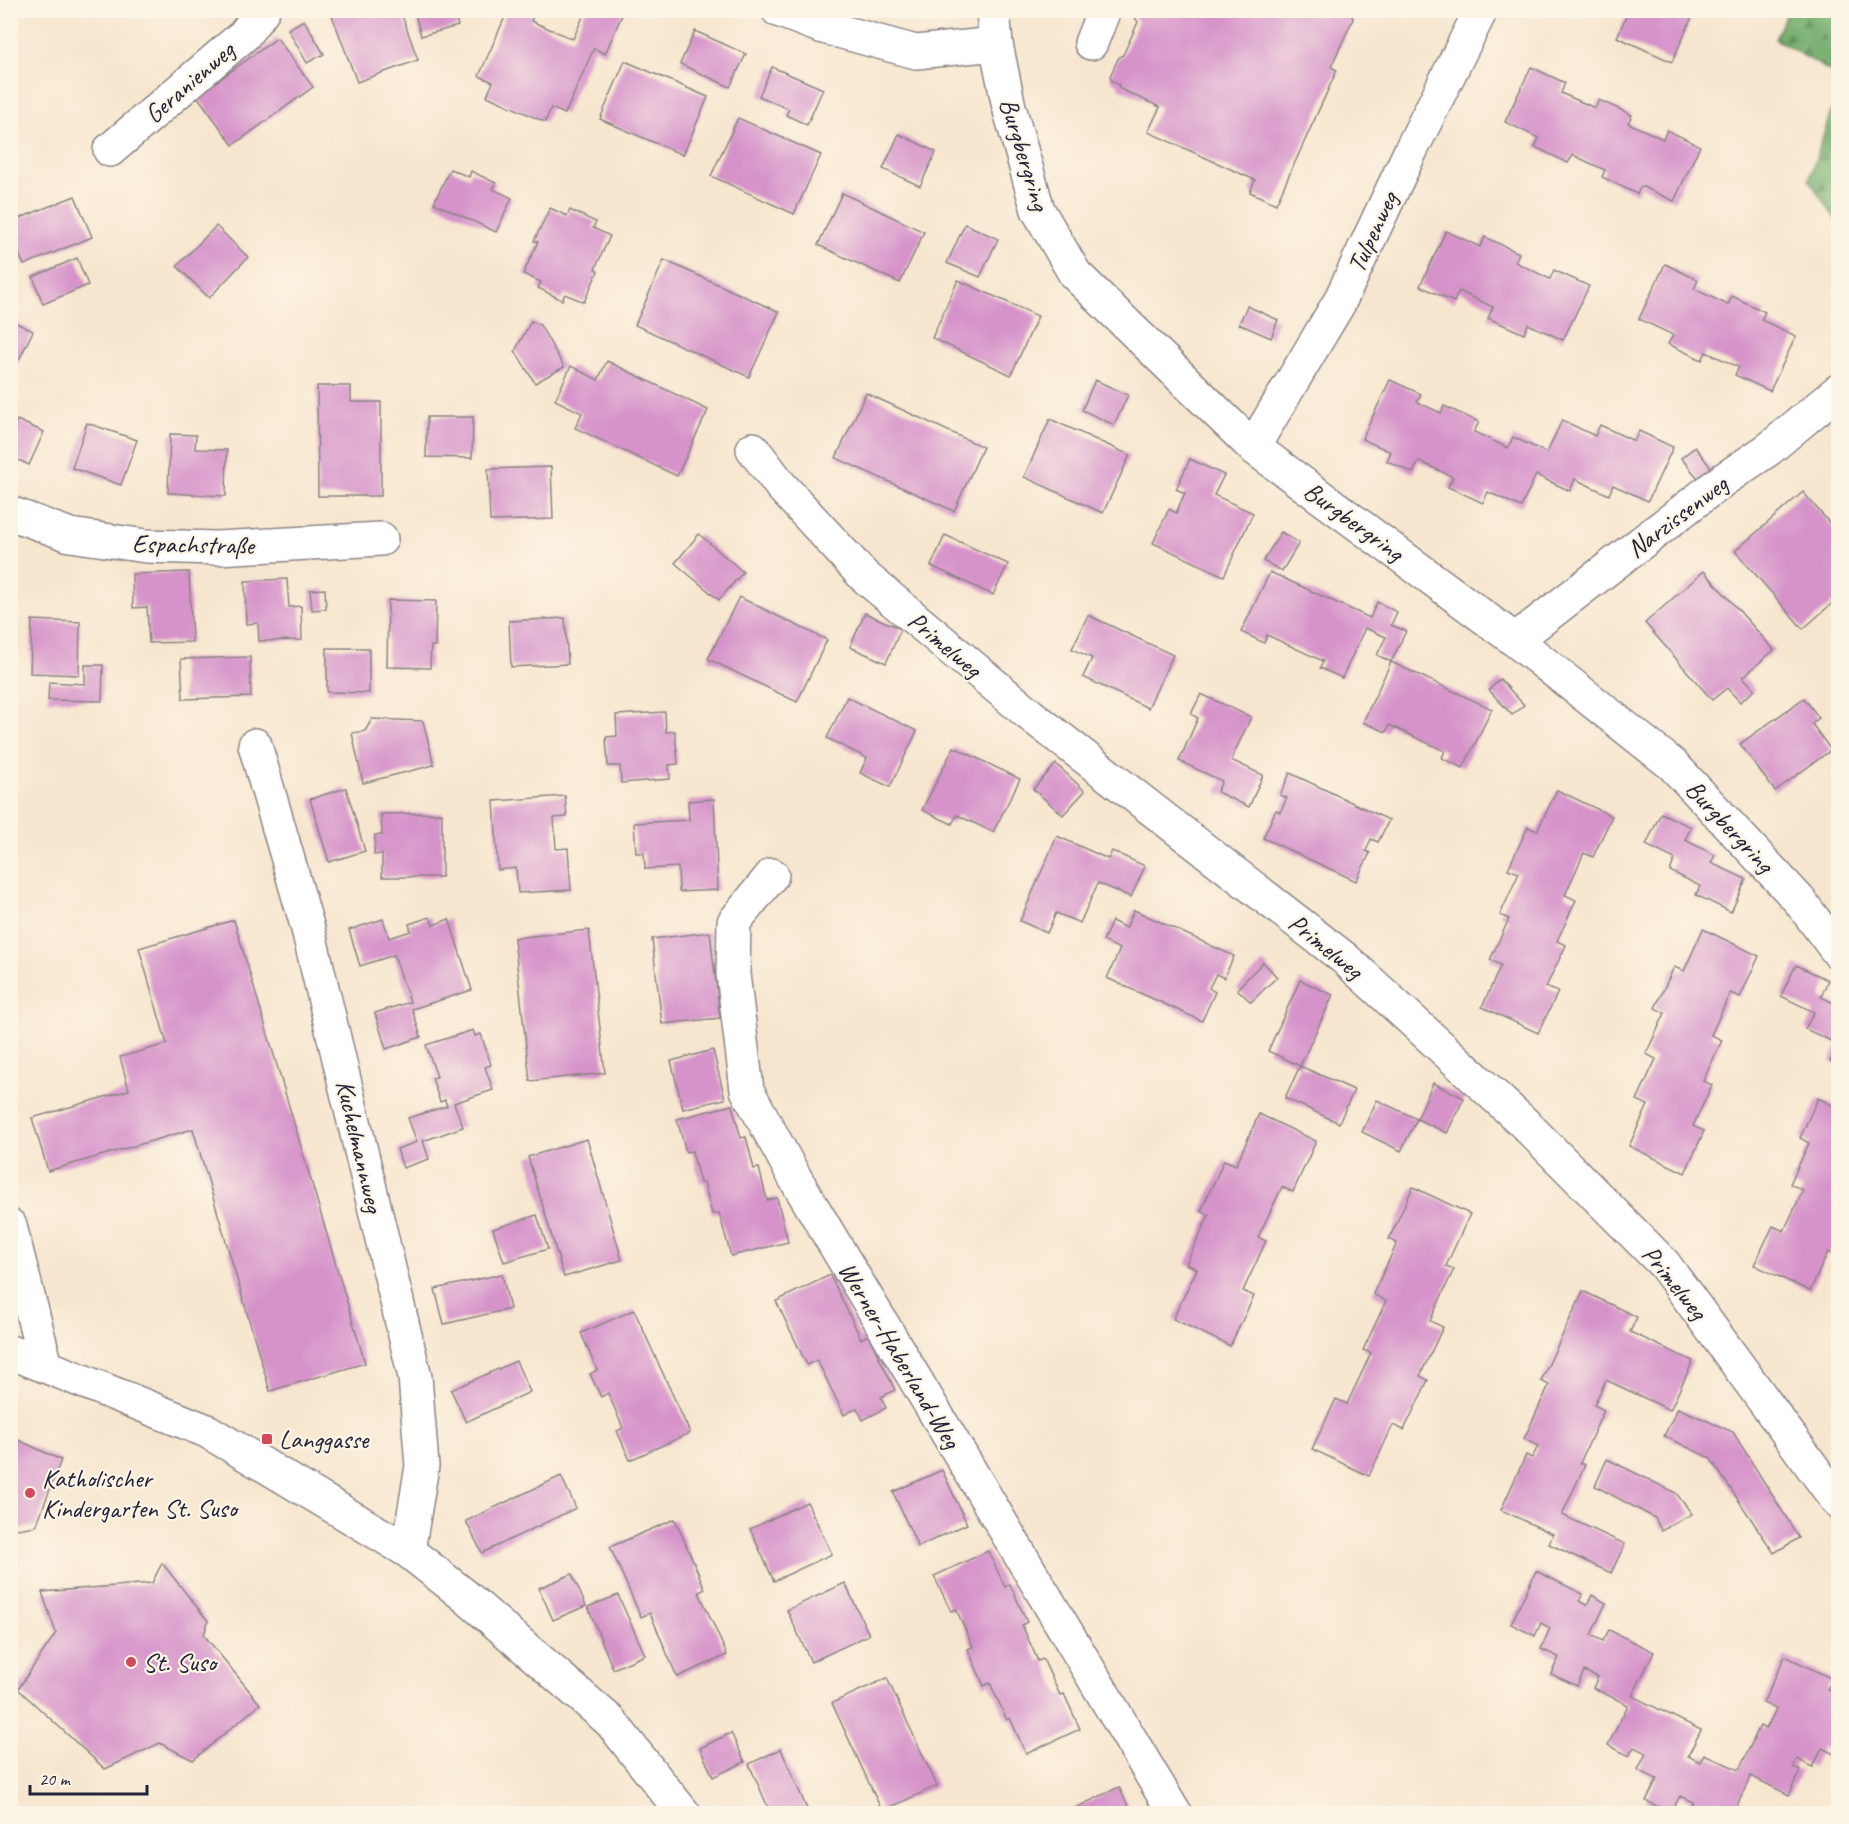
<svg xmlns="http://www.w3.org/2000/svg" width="1849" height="1824" font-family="Caveat,sans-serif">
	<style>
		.forest { fill: url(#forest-firs); stroke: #4a6652; stroke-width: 1.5 }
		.building { fill: #d693ca }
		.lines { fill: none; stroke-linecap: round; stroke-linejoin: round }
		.minor-casing { stroke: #8c8485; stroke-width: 36 }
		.minor { stroke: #fff; stroke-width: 33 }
		.poi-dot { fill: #d1495b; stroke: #fcf5e5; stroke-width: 2 }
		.labels { text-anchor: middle; stroke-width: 4.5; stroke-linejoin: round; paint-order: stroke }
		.street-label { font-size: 26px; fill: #22223b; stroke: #fcf5e5 }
		.poi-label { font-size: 26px; fill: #22223b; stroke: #fcf5e5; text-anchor: start }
	</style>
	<defs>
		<pattern id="forest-firs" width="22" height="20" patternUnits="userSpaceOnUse" patternTransform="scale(1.5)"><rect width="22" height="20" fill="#71ab6a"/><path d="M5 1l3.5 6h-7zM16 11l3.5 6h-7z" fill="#5c8b58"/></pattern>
	</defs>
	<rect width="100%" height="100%" fill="#fcf5e5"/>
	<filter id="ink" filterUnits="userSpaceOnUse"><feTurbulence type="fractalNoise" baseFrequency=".0167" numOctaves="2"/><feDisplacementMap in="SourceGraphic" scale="12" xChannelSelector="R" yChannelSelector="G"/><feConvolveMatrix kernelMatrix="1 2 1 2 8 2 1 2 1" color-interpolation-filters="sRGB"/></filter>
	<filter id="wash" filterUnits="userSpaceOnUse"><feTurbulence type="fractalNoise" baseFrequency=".008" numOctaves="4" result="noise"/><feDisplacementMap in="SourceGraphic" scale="24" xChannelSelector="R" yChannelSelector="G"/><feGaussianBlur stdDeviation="1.35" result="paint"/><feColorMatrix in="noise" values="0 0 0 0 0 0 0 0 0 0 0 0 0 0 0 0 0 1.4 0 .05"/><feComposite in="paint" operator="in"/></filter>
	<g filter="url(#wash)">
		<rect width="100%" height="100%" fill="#f7e6cf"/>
		<!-- forest -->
		<g class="forest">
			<polygon points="1788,11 1838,11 1838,76 1775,39"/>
			<polygon points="1838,90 1838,223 1809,180"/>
		</g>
		<g id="blocks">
			<!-- building -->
			<g class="building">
				<polygon points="330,10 400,10 418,60 357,82"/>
				<polygon points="414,10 454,10 458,26 421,36"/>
				<polygon points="508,10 536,10 531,21 573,39 586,10 624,10 605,54 594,48 565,114 551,108 545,122 487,96 493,82 479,76"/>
				<polygon points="1137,10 1350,10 1353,19 1331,67 1337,70 1276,204 1250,192 1255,180 1148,132 1160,107 1118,88 1119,85 1112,81 1110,76 1119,57 1123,55 1138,22 1134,16"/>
				<polygon points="1629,10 1695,10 1672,62 1617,37"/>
				<polygon points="304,20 324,54 307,63 288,29"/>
				<polygon points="695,31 746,54 730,87 680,64"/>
				<polygon points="277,38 313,87 233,145 197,96"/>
				<polygon points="625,61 708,97 683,155 600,119"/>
				<polygon points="772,67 823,89 807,125 786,115 789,109 759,96"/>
				<polygon points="1531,67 1565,83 1561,93 1595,108 1599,100 1632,115 1628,123 1663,139 1667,130 1700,146 1674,201 1641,186 1637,194 1602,177 1605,170 1573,155 1568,163 1535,147 1539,138 1505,122"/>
				<polygon points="738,118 821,155 794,214 711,176"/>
				<polygon points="899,134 936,152 920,186 883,169"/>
				<polygon points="450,169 469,177 471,171 496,183 493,189 512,198 496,232 434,203"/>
				<polygon points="842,193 924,232 900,283 818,245"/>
				<polygon points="75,196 92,237 24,265 10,234 10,222"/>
				<polygon points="550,208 567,216 570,210 596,222 593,228 610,236 595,269 598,271 584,302 565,294 562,300 538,288 541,282 523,274 538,242 534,241"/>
				<polygon points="965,224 998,239 980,277 947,263"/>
				<polygon points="216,226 248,257 209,298 177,266"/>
				<polygon points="1446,231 1480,247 1485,237 1519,253 1515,262 1550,279 1554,270 1589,286 1563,340 1528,324 1524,334 1488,318 1493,307 1459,291 1454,302 1420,286"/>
				<polygon points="77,258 88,285 43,304 33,277"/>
				<polygon points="664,260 779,312 749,377 635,325"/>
				<polygon points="1665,264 1698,280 1694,289 1728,305 1732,296 1765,312 1761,320 1796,336 1770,391 1735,375 1739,367 1706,352 1702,360 1668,344 1673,335 1639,319"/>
				<polygon points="958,280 1038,316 1011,375 932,338"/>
				<polygon points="1247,306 1278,320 1271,338 1239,324"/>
				<polygon points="10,320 33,331 12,374 10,373"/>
				<polygon points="531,321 540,325 564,367 535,383 515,351"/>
				<polygon points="607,361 708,410 677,476 575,428 582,413 555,400 571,366 598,380"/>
				<polygon points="1095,380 1128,395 1114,425 1082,410"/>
				<polygon points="1390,380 1421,394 1417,402 1441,413 1444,406 1479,422 1474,432 1508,448 1513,437 1547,453 1562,420 1595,436 1600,425 1634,441 1639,431 1673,447 1648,501 1613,485 1609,495 1575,479 1570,491 1536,475 1521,507 1488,492 1483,503 1448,487 1453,477 1419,461 1413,473 1387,461 1391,452 1362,439"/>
				<polygon points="317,386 351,386 351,402 381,402 381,496 318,496"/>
				<polygon points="866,393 983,447 954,511 836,458"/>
				<polygon points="427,417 473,417 472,458 426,457"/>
				<polygon points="1050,419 1130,455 1103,513 1024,477"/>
				<polygon points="17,420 44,432 29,465 10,456 10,434"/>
				<polygon points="87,423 137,440 121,485 72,468"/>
				<polygon points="170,434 196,435 195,449 227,450 226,496 168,493"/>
				<polygon points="1695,447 1716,474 1703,484 1681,458"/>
				<polygon points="1190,459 1224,475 1214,495 1253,513 1224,576 1153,543 1169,509 1176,513 1185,493 1176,489"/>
				<polygon points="551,467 553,519 490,521 488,469"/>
				<polygon points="1803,492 1838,533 1838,598 1803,629 1735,551"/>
				<polygon points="1281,532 1299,543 1282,571 1263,561"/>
				<polygon points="699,534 743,572 719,600 675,563"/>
				<polygon points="945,535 1008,564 993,595 931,566"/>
				<polygon points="1704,571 1774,650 1743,677 1755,690 1740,702 1727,688 1712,700 1645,623"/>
				<polygon points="189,572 192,642 149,643 147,607 133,608 132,574"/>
				<polygon points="1270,572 1370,618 1377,602 1397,612 1391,625 1406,631 1391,662 1377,655 1386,637 1365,628 1342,678 1320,668 1323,661 1267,635 1264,643 1241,632"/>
				<polygon points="287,579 289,607 301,606 302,640 259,641 258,623 246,624 245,581"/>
				<polygon points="325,589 326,609 312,610 310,590"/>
				<polygon points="739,597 827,640 797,702 708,659"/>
				<polygon points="388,600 436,601 435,646 431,646 430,668 387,667"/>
				<polygon points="865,613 901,629 886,663 850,647"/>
				<polygon points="1088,615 1173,655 1148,708 1083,677 1092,658 1072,649"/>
				<polygon points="565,618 568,664 511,667 509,621"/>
				<polygon points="32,620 80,622 79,675 30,673"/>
				<polygon points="327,648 369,648 369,693 327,692"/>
				<polygon points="250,657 251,697 183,699 181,659"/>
				<polygon points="1391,662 1492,709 1463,768 1442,758 1445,751 1389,725 1386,732 1363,722"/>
				<polygon points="85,665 103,665 102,701 48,700 49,682 85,684"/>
				<polygon points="1500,679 1524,705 1512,715 1489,690"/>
				<polygon points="1201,694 1251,717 1231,760 1263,775 1249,807 1217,792 1222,781 1179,761 1198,718 1191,714"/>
				<polygon points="847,697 917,731 890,787 860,773 867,758 827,738"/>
				<polygon points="1804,698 1819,718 1812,724 1831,750 1775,791 1740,744"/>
				<polygon points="665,712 666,732 675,731 678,764 669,765 670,779 621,783 620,766 608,766 606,737 617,736 616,715"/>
				<polygon points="372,719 423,721 434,765 363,783 352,733 365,731"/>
				<polygon points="954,747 1020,779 993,832 957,815 952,824 922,810"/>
				<polygon points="1056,764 1085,791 1063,815 1033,789"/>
				<polygon points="1290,773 1389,820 1378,842 1371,839 1366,851 1370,853 1356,881 1263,838 1276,810 1280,812 1287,798 1280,795"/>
				<polygon points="346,788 365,851 329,862 310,799"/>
				<polygon points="1557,790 1612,816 1593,857 1584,853 1565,895 1576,900 1557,941 1566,945 1546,987 1558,992 1538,1033 1482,1007 1501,965 1490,960 1509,919 1500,915 1519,873 1508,869 1528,827 1537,831"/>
				<polygon points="565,796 567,817 554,818 556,849 568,848 571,890 518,893 516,868 498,870 494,801"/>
				<polygon points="714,799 718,890 679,892 678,867 645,869 644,853 636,853 634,823 689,820 688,801"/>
				<polygon points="442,813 442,877 382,877 382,854 374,855 375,835 382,835 381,814"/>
				<polygon points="1661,813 1691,827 1685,840 1715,855 1711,863 1746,879 1731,912 1696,895 1700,886 1670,871 1675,859 1646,845"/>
				<polygon points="1057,836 1108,859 1112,851 1145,866 1131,897 1098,883 1080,923 1056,913 1047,933 1020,921"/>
				<polygon points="1134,910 1234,956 1224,978 1216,974 1209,988 1215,992 1202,1021 1107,978 1120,949 1103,941 1112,921 1126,928"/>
				<polygon points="430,917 433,925 449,919 472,990 412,1009 421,1037 386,1049 375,1013 410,1002 394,955 360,966 349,930 383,919 389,938 411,931 409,924"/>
				<polygon points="234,920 365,1363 270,1391 193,1129 48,1171 32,1118 129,1090 120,1057 167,1044 139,948"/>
				<polygon points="1703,929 1759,956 1740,997 1730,993 1711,1035 1722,1040 1703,1081 1712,1085 1693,1126 1704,1131 1685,1173 1629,1146 1648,1105 1637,1100 1656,1059 1646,1054 1665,1013 1655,1008 1674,967 1684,971"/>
				<polygon points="589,930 605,1073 530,1081 514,938"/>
				<polygon points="710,932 720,1018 662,1024 652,939"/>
				<polygon points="1263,962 1277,977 1251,1002 1237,989"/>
				<polygon points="1796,965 1828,980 1821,997 1838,1005 1838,1066 1830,1061 1838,1044 1805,1029 1814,1012 1781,996"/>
				<polygon points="1300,980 1333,995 1300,1066 1268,1051"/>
				<polygon points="473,1030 475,1036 481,1034 491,1065 485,1067 493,1090 454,1103 463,1127 423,1141 429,1159 403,1168 397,1149 417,1142 408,1118 447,1106 445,1100 440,1102 432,1078 437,1077 426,1045"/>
				<polygon points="713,1050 725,1099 683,1109 671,1061"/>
				<polygon points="1300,1066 1354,1090 1339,1123 1285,1098"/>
				<polygon points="1433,1083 1464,1098 1447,1133 1417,1119 1401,1151 1362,1132 1377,1100 1417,1119"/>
				<polygon points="1818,1098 1838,1108 1838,1256 1828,1252 1810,1291 1754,1265 1773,1226 1784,1231 1803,1190 1790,1184 1809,1143 1800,1138"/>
				<polygon points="732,1105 741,1138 746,1137 754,1169 759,1168 767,1200 777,1198 788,1242 731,1256 719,1213 712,1214 704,1182 700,1183 692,1151 686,1152 677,1119"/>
				<polygon points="1259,1114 1316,1141 1293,1192 1282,1187 1258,1237 1266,1241 1243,1291 1254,1296 1230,1346 1173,1319 1197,1269 1186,1264 1209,1215 1201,1211 1224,1160 1236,1165"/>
				<polygon points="587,1139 622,1260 564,1277 528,1157"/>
				<polygon points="1413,1187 1470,1214 1446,1266 1454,1269 1430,1321 1443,1327 1420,1376 1428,1380 1404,1430 1393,1425 1369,1476 1312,1449 1336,1399 1347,1404 1371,1353 1363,1350 1386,1301 1373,1294 1397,1243 1389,1239"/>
				<polygon points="537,1215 548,1249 504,1262 493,1229"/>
				<polygon points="502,1274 510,1309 444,1324 435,1289"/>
				<polygon points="830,1275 861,1339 868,1335 895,1390 881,1397 886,1408 863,1420 857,1408 844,1415 817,1360 807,1365 776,1301"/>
				<polygon points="1583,1291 1637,1317 1630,1332 1693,1361 1670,1410 1606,1380 1594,1405 1604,1410 1580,1463 1585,1465 1562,1515 1625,1544 1611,1573 1549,1544 1553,1534 1501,1510 1526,1455 1532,1458 1538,1446 1524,1439 1549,1385 1541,1381"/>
				<polygon points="634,1310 690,1433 630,1460 617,1431 623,1428 608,1393 601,1397 590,1374 597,1370 581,1333"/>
				<polygon points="516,1361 530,1392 466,1422 451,1390"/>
				<polygon points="1678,1408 1733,1432 1799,1538 1774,1553 1710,1458 1664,1436"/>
				<polygon points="10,1436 61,1460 36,1526 10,1530"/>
				<polygon points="1607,1459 1676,1493 1692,1514 1661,1530 1655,1518 1595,1486"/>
				<polygon points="942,1470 967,1524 918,1547 893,1492"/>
				<polygon points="561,1476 576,1508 482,1553 466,1521"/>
				<polygon points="807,1502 832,1554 774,1581 750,1529"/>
				<polygon points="675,1519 705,1589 699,1592 727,1655 677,1677 650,1613 641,1617 610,1547"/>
				<polygon points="988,1551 1005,1587 1010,1584 1027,1622 1022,1625 1038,1661 1043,1659 1060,1695 1064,1694 1080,1729 1026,1754 1010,1718 1007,1720 990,1683 984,1686 968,1649 973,1647 956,1609 951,1611 934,1576"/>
				<polygon points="162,1563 208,1621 204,1635 260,1704 193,1760 160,1743 105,1769 18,1689 56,1633 42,1592 152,1583"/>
				<polygon points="1536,1571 1583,1594 1579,1601 1587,1605 1592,1595 1606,1603 1591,1635 1603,1641 1609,1630 1654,1652 1632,1696 1701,1730 1688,1756 1700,1762 1704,1754 1739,1770 1760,1726 1766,1729 1776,1709 1763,1703 1785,1656 1833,1679 1827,1689 1836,1693 1838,1689 1838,1756 1822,1748 1813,1767 1797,1759 1793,1768 1801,1771 1789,1795 1751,1776 1733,1814 1689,1814 1687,1813 1693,1802 1680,1796 1671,1813 1646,1801 1657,1779 1638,1770 1646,1753 1634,1747 1629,1756 1608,1745 1628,1705 1593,1688 1598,1677 1584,1671 1577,1686 1551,1674 1559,1657 1541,1649 1550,1628 1541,1623 1535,1636 1511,1624"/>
				<polygon points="572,1574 586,1606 553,1620 539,1588"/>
				<polygon points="845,1583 869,1635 811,1662 787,1610"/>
				<polygon points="618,1595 645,1655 613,1669 588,1607"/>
				<polygon points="887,1678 937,1786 882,1811 832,1703"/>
				<polygon points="731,1733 745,1762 713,1777 700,1748"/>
				<polygon points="781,1749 807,1809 797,1814 771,1814 749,1764"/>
				<polygon points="1119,1787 1132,1814 1063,1814"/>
			</g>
		</g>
	</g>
	<g filter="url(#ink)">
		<use href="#blocks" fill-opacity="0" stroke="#8c8485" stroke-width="1.5"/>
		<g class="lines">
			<defs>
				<g id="minor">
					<polyline points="778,10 820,26 916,52 996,44"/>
					<polyline points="993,10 996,44 1009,107 1038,210 1075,274 1253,447 1515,640 1673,765 1799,900 1838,952"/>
					<polyline points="1091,43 1104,10"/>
					<polyline points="110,150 244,35 263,10"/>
					<polyline points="1253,447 1339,303 1411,150 1480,12 1477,10"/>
					<polyline points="753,449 781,486 864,576 1029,714 1344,958 1522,1121 1664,1264 1838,1502"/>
					<polyline points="10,513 70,535 146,546 217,548 381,539"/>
					<polyline points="1515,640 1723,480 1769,449 1838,391"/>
					<polyline points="255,745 308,929 415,1377 422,1466 408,1551"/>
					<polyline points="772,875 734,922 733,974 747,1090 795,1178 1175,1814"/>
					<polyline points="10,1226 46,1366"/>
					<polyline points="10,1352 207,1431 408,1551 464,1595 610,1721 684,1814"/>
				</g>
			</defs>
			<!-- minor casing -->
			<use href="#minor" class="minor-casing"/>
			<!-- minor -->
			<use href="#minor" class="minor"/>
		</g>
	</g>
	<!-- markers -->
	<g class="poi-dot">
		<rect x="261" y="1433" width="12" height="12" rx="3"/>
		<circle cx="30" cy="1493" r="6"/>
		<circle cx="131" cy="1662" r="6"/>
	</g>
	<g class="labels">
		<!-- street labels -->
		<g class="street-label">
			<text transform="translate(189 82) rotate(-41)" y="9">Geranienweg</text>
			<text transform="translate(1025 154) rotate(73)" y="9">Burgbergring</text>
			<text transform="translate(1372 232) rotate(-65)" y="9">Tulpenweg</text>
			<text transform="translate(1677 516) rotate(-37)" y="9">Narzissenweg</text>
			<text transform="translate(1354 521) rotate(36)" y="9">Burgbergring</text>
			<text transform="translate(193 544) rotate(1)" y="9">Espachstraße</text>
			<text transform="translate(945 644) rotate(40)" y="9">Primelweg</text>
			<text transform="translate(1730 826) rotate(47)" y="9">Burgbergring</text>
			<text transform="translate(1326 946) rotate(39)" y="9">Primelweg</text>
			<text transform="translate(360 1146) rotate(77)" y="9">Kuchelmannweg</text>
			<text transform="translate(1675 1282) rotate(51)" y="9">Primelweg</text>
			<text transform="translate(900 1355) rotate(59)" y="9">Werner-Haberland-Weg</text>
		</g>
		<!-- poi labels -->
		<g class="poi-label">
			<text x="279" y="1448">Langgasse</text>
			<text x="42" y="1487">Katholischer<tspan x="42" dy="30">Kindergarten St. Suso</tspan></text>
			<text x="143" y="1671">St. Suso</text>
		</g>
	</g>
	<!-- margin -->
	<rect width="1849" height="1824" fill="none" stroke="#fcf5e5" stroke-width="36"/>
	<!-- scale -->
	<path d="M30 1785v9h117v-9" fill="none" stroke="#22223b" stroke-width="3"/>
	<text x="39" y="1785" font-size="18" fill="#22223b" stroke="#fcf5e5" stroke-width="4.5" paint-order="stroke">20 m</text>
</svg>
